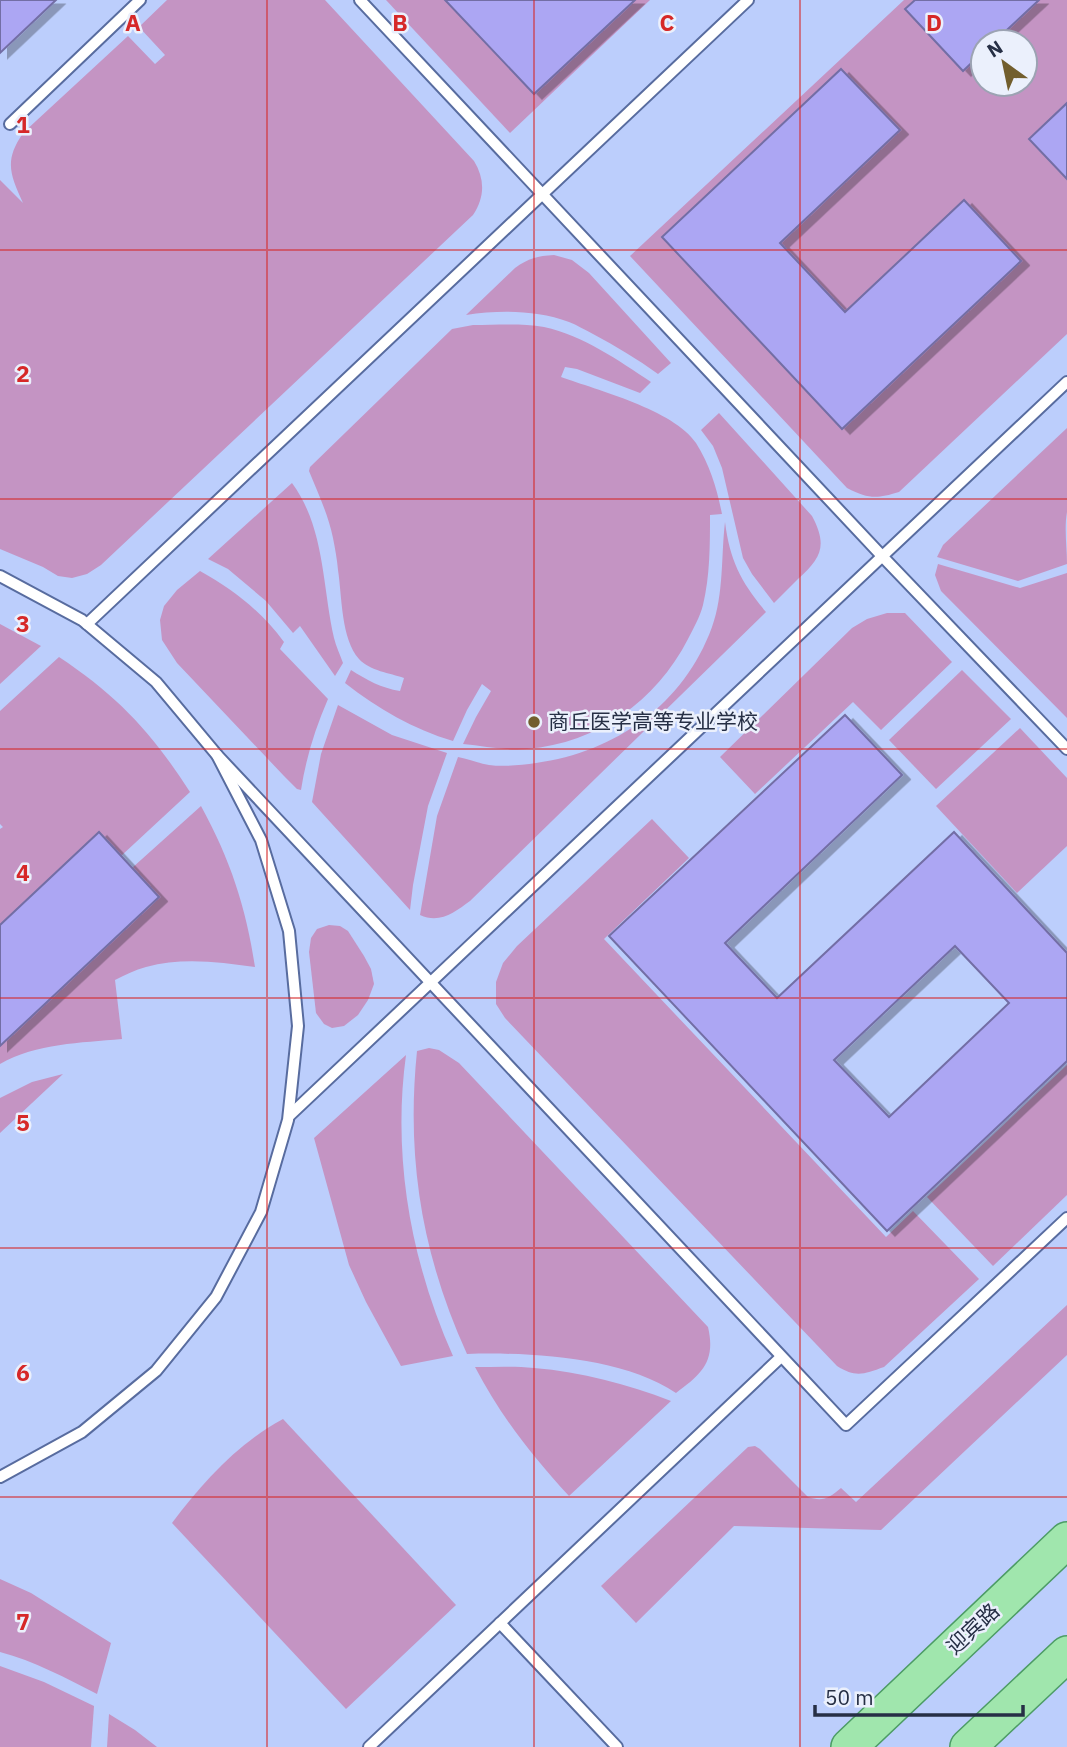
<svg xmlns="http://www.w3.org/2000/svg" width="1067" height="1747" font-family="'IBM Plex Sans','Noto Sans SC',sans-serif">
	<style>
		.grass { fill: #c494c3; fill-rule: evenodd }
		.building { fill: #aca6f3; stroke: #736ea5; stroke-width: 2; fill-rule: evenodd; filter: url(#shadow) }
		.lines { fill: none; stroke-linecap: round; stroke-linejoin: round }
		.lane-casing { stroke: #586c9f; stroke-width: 14 }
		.primary-casing { stroke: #4c9c65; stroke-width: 38 }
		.lane { stroke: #fff; stroke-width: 10 }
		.primary { stroke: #a0e6ad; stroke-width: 35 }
		.grid { fill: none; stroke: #d62828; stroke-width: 2; stroke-opacity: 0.55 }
		.poi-dot { fill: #725e2d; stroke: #ebf0fc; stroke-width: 2.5 }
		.labels { text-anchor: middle; stroke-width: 5; stroke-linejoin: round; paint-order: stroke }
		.poi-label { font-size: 21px; fill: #262f45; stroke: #ebf0fc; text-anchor: start }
		.street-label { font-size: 21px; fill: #262f45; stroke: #ebf0fc }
		.grid-label { font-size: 23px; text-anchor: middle; font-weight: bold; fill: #d62828; stroke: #ebf0fc; stroke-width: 5; stroke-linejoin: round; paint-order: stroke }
	</style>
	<defs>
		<filter id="shadow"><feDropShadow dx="8" dy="4.5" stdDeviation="0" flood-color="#0004"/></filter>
	</defs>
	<rect width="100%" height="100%" fill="#bccefc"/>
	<!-- grass -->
	<g class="grass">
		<path d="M167,0H325L474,161C485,179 485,197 473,215L101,565L87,574L72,578L58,576L43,567L0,549V180L23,203C10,174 4,161 23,133L128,36L155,64L165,55L139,27Z"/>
		<polygon points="386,0 650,0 510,133"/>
		<path d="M904,0H1067V334L899,492C876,499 869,499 847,488L630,256ZM983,42H1025V84H983Z"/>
		<path d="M554,255L572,260L589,273L671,363L658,374C637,359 616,346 593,334C585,330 577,325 569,322C536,310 500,310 466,315L515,268C529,258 537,256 554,255Z"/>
		<path d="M473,325C496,325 522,323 544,327C584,336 618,360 651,382L640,393L577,369L565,367L561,377C597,390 674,410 696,443C710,465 717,489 722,514L710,515C710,545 710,576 703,605C700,617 693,629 688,639C656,701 598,743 527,749C506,751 485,746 463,744L476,717L491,691L482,684L467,710L453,741C413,729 378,709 345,683L351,670C367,680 381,688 400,691L404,678C390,673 370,671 359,659C341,639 342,596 338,570C337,559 335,548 333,538C328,514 318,493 309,471L310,467L452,329Z"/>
		<path d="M719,413L812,516C828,546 821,558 798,579C790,587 782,595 774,603L752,574L743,558L722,468L713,446L701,430Z"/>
		<path d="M1067,428V512C1064,529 1067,547 1067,564L1018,581L937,557L943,545Z"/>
		<path d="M292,483C325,528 322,585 334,638C336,646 340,655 343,663L335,676L300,626L293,633L266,601L228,569L208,559Z"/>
		<path d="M725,522C730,561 741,582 766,612L470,901C455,912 440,924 420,915L437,816L458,757C468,759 478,763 489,765C504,767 521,765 536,763C616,752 684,704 712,627C724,594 721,556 725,522Z"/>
		<polygon points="938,564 1020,588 1067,573 1067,718 941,591 935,575"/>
		<path d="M200,571C234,590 261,611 284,642L280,649L328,699C315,729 306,758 301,790L297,789L284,776L177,663L162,640L160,620L164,606L177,590Z"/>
		<polygon points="887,613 905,613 952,662 881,730 853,702 755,794 720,757 852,628 867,619"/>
		<polygon points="0,624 41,646 0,684"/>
		<path d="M59,657C118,696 152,733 190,792L121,856L98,833L0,925V829L3,827L0,824V711Z"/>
		<polygon points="962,670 1011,719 936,789 889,740"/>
		<polygon points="338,705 392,735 447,753 428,806 413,885 410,910 312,802 321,754"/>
		<polygon points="1020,728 1067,778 1067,846 1017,893 936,806"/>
		<path d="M201,806C230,859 246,907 255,967C219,962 182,957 146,967C135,970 125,975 115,980L122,1039C80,1043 37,1043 0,1064V1046L159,897L132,868Z"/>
		<path d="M652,819L689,858L604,939L886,1237L913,1211L979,1279L884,1367C864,1374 856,1378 837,1366L505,1018L496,1004V982L503,963L517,946Z"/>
		<polygon points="329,925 340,926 348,931 364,956 371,969 374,984 368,1000 358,1015 344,1026 332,1028 324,1024 316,1013 309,952 311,938 317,929"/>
		<path d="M429,1048L439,1050L459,1063L708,1327C716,1361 702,1374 676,1393C622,1357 531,1352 467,1354C422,1255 406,1159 417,1051Z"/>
		<path d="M406,1055C392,1157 411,1262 453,1356L401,1366L366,1302L349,1265L314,1138Z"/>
		<polygon points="1067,1065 1067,1195 993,1266 927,1197"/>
		<polygon points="63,1074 0,1133 0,1098 32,1082"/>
		<path d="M1067,1305V1355L881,1530L734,1526L636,1623L601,1586L748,1447L755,1446L760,1449L808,1497C823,1502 829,1498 841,1488L856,1502Z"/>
		<path d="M475,1367C495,1367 515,1366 534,1368C582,1372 627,1384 671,1401L569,1496C532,1456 500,1415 475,1367Z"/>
		<path d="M283,1419L456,1605L346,1709L172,1523C203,1482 237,1444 283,1419Z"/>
		<path d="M0,1579L31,1593L111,1643L97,1694C66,1678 34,1661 0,1652Z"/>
		<polygon points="0,1666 44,1682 94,1706 91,1747 0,1747"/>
		<polygon points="109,1714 135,1730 157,1747 107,1747"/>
	</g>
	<!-- building -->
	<g class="building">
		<polygon points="0,0 56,0 0,53"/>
		<polygon points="445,0 635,0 534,94"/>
		<polygon points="915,0 1039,0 994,42 983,42 983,52 963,71 905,9"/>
		<polygon points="841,69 900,130 780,243 845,312 964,200 1021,261 842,429 662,237"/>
		<polygon points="1067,103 1067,179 1029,139"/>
		<path d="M845,715L902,775L725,943L777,998L954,832L1067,953V1061L887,1231L609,936ZM955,946L1009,1003L889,1117L834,1060Z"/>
		<polygon points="99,832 159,897 0,1046 0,925"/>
	</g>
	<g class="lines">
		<defs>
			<g id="lane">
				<polyline points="360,0 882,556 1067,749"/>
				<polyline points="10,124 140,0"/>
				<polyline points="0,576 82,620 156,682 217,755 261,840 289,931 298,1026 288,1120 261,1212 216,1297 156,1371 82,1432 0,1477"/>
				<polyline points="87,624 748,0"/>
				<polyline points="217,755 846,1425 1067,1218"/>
				<polyline points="289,1116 1067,382"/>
				<polyline points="500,1623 617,1747"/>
				<polyline points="369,1747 781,1357"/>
			</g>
			<g id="primary">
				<polyline points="849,1747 1067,1540"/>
				<polyline points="968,1747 1067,1654"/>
			</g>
		</defs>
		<!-- lane casing -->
		<use href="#lane" class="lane-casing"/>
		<!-- primary casing -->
		<use href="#primary" class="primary-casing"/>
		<!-- lane -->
		<use href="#lane" class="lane"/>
		<!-- primary -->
		<use href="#primary" class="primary"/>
	</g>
	<!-- grid -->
	<path class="grid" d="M267,0V1747M534,0V1747M800,0V1747M0,250H1067M0,499H1067M0,749H1067M0,998H1067M0,1248H1067M0,1497H1067"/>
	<!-- markers -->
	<circle class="poi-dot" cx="534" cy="722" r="7"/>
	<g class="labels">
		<!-- poi labels -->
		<g class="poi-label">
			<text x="548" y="729">商丘医学高等专业学校</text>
		</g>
		<!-- street labels -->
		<g class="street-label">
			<text transform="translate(973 1629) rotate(-43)" y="7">迎宾路</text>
		</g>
	</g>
	<g class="grid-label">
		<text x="133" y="31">A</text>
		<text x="400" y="31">B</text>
		<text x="667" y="31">C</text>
		<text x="934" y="31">D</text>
		<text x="23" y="133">1</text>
		<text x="23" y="382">2</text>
		<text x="23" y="632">3</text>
		<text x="23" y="881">4</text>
		<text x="23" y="1131">5</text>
		<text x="23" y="1381">6</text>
		<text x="23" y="1630">7</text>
	</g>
	<!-- north arrow -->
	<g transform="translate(1004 63) rotate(327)"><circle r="33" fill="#ebf0fc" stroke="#9ca3b3" stroke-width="2"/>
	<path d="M0-5L12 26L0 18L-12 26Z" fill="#725e2d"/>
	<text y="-10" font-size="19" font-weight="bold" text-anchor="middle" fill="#262f45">N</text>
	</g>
	<!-- scale -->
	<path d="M815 1705v10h208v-10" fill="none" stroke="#262f45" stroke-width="3.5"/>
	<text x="825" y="1705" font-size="21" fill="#262f45" stroke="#ebf0fc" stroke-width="5" paint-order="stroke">50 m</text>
</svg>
